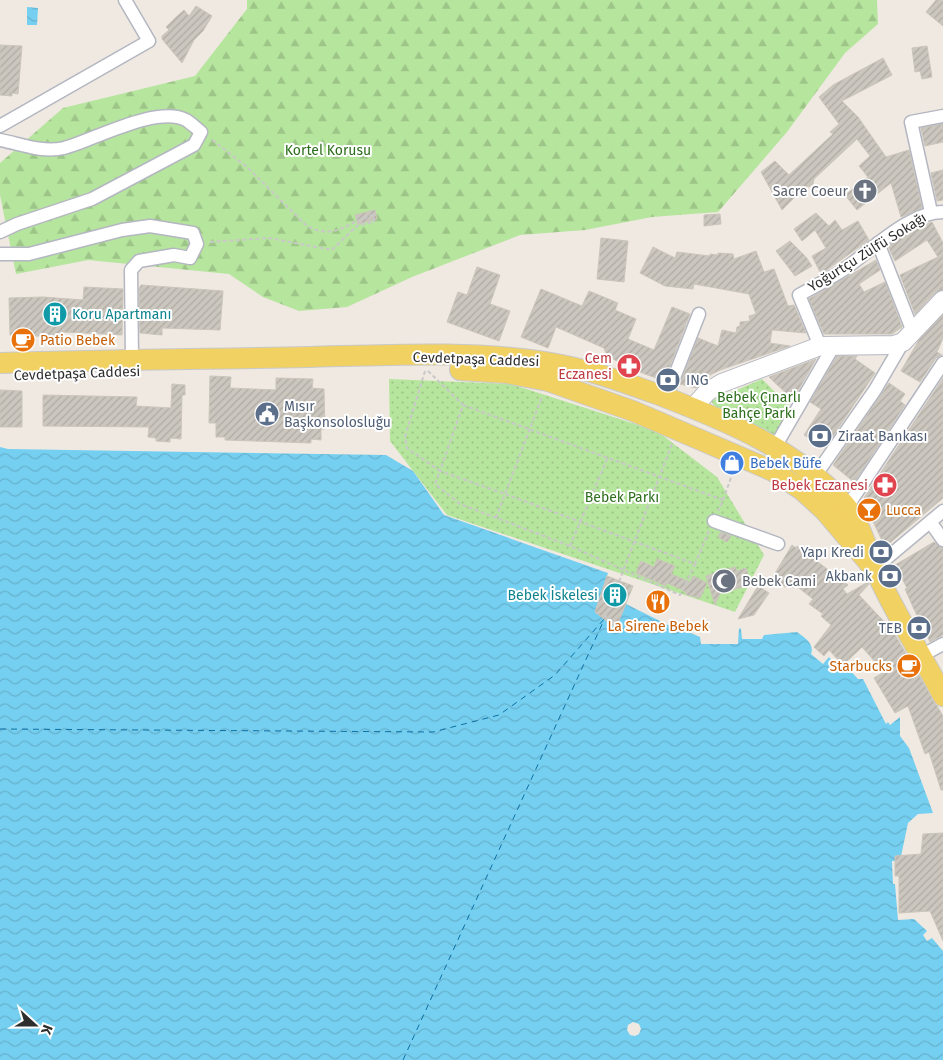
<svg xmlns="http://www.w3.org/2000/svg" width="943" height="1060" font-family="'Fira Sans',sans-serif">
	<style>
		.forest { fill: url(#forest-firs) }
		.park { fill: url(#park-dots) }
		.water { fill: url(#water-waves); fill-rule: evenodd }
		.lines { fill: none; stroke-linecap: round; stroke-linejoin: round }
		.ferry { stroke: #0d6fa3; stroke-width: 1; stroke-dasharray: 6 5; stroke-linecap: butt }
		.building { fill: url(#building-hatch); stroke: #cbc5ba }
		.street-casing { stroke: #b4b7c1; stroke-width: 15 }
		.secondary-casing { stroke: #b4b7c1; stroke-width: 20 }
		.primary-casing { stroke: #c9c9c9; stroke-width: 22 }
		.path { stroke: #c9c9c9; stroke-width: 2; stroke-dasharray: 4 2.5; stroke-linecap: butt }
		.street { stroke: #fff; stroke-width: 12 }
		.secondary { stroke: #fff; stroke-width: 18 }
		.primary { stroke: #f2d163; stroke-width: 20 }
		.labels { text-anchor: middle; stroke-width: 4; stroke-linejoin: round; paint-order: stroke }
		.park-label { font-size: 14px; fill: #2c6e1b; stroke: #fff }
		.worship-label { font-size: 14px; fill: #5b616d; stroke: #fff; text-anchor: end }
		.street-label { font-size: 14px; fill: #2e2e2e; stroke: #fff }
		.culture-label { font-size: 14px; fill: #0d838f; stroke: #fff; text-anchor: start }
		.food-label { font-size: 14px; fill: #c56008; stroke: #fff; text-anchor: start }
		.health-label { font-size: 14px; fill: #be3a42; stroke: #fff; text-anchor: end }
		.service-label { font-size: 14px; fill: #4e5e75; stroke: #fff; text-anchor: start }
		.shop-label { font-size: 14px; fill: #366cbe; stroke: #fff; text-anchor: start }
	</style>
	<defs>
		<pattern id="forest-firs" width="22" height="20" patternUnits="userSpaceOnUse" patternTransform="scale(1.25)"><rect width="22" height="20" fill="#b6e59e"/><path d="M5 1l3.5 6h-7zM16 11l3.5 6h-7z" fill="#9dc588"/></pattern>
		<pattern id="park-dots" width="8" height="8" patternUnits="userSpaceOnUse" patternTransform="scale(1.25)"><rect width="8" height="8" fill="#b6e59e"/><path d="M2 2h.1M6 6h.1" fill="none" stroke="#9dc588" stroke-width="1.8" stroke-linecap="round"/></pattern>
		<pattern id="water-waves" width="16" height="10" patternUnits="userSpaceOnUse" patternTransform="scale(1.25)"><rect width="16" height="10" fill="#75cff0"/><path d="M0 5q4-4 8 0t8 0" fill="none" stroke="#66b2ce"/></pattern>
		<pattern id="building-hatch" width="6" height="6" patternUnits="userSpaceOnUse" patternTransform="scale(1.25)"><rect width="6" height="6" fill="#cbc7bf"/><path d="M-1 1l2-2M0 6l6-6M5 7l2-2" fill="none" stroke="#afaba4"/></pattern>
	</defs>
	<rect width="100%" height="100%" fill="#efe9e1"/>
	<!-- forest -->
	<polygon class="forest" points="247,0 877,0 878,24 845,53 787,132 718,212 652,217 585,230 520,235 412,277 347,307 299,311 263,297 229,274 88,260 16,274 0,195 0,163 63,108 195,76 247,9"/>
	<!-- park -->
	<g class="park">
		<polygon points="389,379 511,384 657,431 717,477 764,555 735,612 447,515 390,441"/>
		<polygon points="762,379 792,409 776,436 715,406 711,401"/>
	</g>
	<!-- water -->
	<g class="water">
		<polygon points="27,7 38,8 37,25 27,25"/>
		<path d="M0,447L8,449L386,455L413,471L444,515L608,573L595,612L616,627L626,604L676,629L677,627L700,637L701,644H738L739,628L741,629L742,639H762L764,635L797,632C804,637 815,644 811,654L823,664L829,657L841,673L847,667L858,679H863L886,724L888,722L890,725L900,717V736L909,748L933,813L918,814L908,823L900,861H892L893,884H895L898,920L914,919L927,931L923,935L927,941L932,938L943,951V1060H0ZM633,1022L639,1024L641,1029L639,1034L635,1036L630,1035L627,1030L628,1025Z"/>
	</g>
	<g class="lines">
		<!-- ferry -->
		<g class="ferry">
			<polyline points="0,729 433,732 499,715 555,675 605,618"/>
			<polyline points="403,1060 604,620"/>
		</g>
	</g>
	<!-- building -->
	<g class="building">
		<polygon points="936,0 943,0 943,26 926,12"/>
		<polygon points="196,6 212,16 203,31 194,40 182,63 162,39 162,36 169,30 166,27 175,18 184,10 189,16"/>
		<polygon points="0,45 22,46 18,94 12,93 12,96 0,95"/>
		<polygon points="927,46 932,77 922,79 920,71 915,72 912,48"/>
		<polygon points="883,58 892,75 842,101 858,117 886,157 909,150 922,208 901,217 891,183 857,210 845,195 868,177 859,166 870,156 857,139 814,179 813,184 809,187 806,186 782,210 761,172 775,161 789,175 833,134 830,132 839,124 819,97 833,85"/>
		<polygon points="943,124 943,142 925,146 921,128"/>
		<polygon points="943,170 943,200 937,201 931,173"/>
		<polygon points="375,210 377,219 358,224 355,215"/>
		<polygon points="816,213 829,226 835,220 842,230 858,221 869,240 821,274 812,256 826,248 815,230 802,241 794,229"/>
		<polygon points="720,214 721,224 704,226 704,215"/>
		<polygon points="932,222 943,243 943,290 935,293 915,314 900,275 938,257 927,240 895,261 888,246 908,232"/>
		<polygon points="601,238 628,241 624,282 597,279"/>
		<polygon points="790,241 806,257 812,266 795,276 776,251"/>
		<polygon points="653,247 675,258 677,252 710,256 710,254 718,255 718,253 733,254 734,259 756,251 764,272 774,269 788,306 794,305 806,333 772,330 770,343 790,346 720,370 710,375 709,378 696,388 680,384 698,338 718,346 722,330 736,333 737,327 740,326 740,322 750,321 749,316 756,314 749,294 694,284 693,289 665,286 640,273"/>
		<polygon points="876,260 880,270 859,284 864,292 885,282 902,327 892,334 824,334 809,299"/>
		<polygon points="477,267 500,275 490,304 510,311 499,341 447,322 458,292 467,295"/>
		<polygon points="141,285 223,291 220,330 162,328 162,335 140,333 139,289"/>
		<polygon points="84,287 123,289 122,335 64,332 63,337 10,335 9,298 43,297 83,300"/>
		<polygon points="541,289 582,306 589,291 618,303 615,310 636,319 628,339 654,350 672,307 690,314 664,381 621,365 621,363 607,356 604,348 556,327 548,348 521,337"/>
		<polygon points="943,315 943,338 937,352 942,355 936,358 920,382 901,371 919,340"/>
		<polygon points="837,356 857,356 855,359 875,373 825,448 804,435 821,409 810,402"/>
		<polygon points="816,359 795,396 790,397 769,377"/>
		<polygon points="210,376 231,377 230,388 276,390 276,378 313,379 312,388 324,389 325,429 321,429 321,440 311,439 311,443 225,440 225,437 216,437 216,423 209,423"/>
		<polygon points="943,378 943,498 885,547 865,504 864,498"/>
		<polygon points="889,383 905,394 900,401 905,405 854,482 833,465"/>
		<polygon points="172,384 185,385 185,395 182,395 181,439 170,438 170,442 156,441 156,438 148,437 149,427 43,426 43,395 137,397 136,406 171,408"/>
		<polygon points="0,390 22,391 22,427 0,427"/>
		<polygon points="721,532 731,536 727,542 718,537"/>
		<polygon points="934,542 943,548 943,635 930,642 913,607 905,589 907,588 895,565"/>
		<polygon points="792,545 796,548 797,546 848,585 843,589 847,594 868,582 869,584 859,595 892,630 943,716 943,790 941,790 929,752 925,754 908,706 895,713 874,678 884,672 862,647 843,665 829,650 824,656 814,647 831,625 821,616 823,614 809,604 813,599 795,585 793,588 788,584 786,587 771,580"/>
		<polygon points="657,559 675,566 671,574 690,582 693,576 707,583 700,598 687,595 683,590 667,583 666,586 636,573 641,561 654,567"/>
		<polygon points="735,567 737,571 746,568 751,585 720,593 715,605 706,576"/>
		<polygon points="607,576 633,586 616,628 595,612"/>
		<polygon points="758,586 769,593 754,615 738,619"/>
		<polygon points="943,833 943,941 930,911 899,913 899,876 895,876 895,856 921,854 923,834"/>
	</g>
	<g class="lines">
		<defs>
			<g id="street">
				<polyline points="0,126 149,41 125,0"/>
				<path d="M0,140C21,144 42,153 64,148C94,140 156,105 186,120C191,123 196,128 201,132L194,145L92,199L17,224L0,232"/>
				<polyline points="931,212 911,122 943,116"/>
				<polyline points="878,243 913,332"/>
				<polyline points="0,254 29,254 122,230 150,226 193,233 197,244 190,258 174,255 139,261 131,270 132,360"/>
				<path d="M820,346L799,295C814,287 829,279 843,270C871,251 909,212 943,212"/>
				<polyline points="666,398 699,314"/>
				<polyline points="775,447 833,347"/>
				<polyline points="815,476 875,390 903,342"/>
				<polyline points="847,507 943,363"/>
				<polyline points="714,521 778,544"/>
				<polyline points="931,523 943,540"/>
				<polyline points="875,568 943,511"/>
				<polyline points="921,656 943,644"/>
			</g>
			<polyline id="secondary" points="693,408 707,392 722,383 820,346 894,345 903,342 943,300"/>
			<g id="primary">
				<path d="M0,363C103,360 206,359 309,357C387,355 475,350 551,363C589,369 626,383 662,396C727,421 798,450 845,505C861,524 866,547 875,569C894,613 921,653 943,696"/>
				<polyline points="460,370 506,373 548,381 633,411 773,471 802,490 824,510 869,563"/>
			</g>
		</defs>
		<!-- street casing -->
		<use href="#street" class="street-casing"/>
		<!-- secondary casing -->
		<use href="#secondary" class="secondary-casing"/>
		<!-- primary casing -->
		<use href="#primary" class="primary-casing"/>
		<!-- path -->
		<g class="path">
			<path d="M210,242L269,238L332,250L358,225L374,222L373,215C346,222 336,241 307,226L247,167L211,139"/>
			<polyline points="425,371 405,437 407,448 440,471 435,484 460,504 570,546 680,595 695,564"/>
			<polyline points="428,371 463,405 440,471 505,494 542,397"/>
			<polyline points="463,405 723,500 718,511"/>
			<polyline points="723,500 733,472"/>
			<polyline points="496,518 505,494 695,564 709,531"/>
			<polyline points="570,546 608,457"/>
			<polyline points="605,618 672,444"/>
		</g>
		<!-- street -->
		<use href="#street" class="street"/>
		<!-- secondary -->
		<use href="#secondary" class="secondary"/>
		<!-- primary -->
		<use href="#primary" class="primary"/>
	</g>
	<!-- icons -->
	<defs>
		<symbol id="church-disc" viewBox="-11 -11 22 22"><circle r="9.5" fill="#6b7280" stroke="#fff"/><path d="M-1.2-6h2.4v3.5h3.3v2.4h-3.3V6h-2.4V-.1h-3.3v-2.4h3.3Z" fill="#fff"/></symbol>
		<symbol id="building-disc" viewBox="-11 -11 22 22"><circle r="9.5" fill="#0f9aa8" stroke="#fff"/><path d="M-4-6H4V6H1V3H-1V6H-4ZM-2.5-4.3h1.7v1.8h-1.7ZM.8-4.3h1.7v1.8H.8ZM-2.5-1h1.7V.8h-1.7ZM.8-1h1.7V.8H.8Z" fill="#fff"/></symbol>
		<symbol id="cafe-disc" viewBox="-11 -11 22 22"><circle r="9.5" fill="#e8710a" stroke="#fff"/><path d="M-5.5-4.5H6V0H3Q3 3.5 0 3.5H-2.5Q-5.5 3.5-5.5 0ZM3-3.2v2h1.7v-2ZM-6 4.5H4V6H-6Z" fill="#fff"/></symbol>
		<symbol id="pharmacy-disc" viewBox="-11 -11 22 22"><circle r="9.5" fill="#e0444e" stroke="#fff"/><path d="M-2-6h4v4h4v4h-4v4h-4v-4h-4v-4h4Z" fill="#fff"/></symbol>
		<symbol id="bank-disc" viewBox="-11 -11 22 22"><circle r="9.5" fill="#5c6f8a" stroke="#fff"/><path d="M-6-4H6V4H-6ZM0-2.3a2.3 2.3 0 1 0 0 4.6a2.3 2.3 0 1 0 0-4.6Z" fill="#fff"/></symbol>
		<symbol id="civic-disc" viewBox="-11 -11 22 22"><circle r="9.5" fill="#5c6f8a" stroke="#fff"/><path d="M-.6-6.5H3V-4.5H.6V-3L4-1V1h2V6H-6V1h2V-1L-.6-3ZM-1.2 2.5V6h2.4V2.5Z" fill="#fff"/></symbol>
		<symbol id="shop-disc" viewBox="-11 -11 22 22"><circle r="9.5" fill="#3f7fe0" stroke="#fff"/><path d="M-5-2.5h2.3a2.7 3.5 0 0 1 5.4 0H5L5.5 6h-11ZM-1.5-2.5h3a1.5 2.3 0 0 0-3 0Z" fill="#fff"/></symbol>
		<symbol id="bar-disc" viewBox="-11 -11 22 22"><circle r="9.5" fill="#e8710a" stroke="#fff"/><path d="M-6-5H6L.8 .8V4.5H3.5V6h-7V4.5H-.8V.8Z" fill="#fff"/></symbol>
		<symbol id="mosque-disc" viewBox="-11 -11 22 22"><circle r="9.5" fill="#6b7280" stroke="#fff"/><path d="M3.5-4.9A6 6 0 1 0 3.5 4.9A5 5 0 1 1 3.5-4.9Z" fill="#fff"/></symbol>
		<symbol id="restaurant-disc" viewBox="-11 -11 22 22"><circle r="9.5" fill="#e8710a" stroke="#fff"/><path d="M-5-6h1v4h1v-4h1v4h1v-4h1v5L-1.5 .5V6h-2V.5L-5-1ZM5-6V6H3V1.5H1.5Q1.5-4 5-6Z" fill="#fff"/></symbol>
	</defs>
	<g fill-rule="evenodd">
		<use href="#church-disc" x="851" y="177" width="28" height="28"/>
		<use href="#building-disc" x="41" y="300" width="28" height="28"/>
		<use href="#cafe-disc" x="9" y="326" width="28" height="28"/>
		<use href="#pharmacy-disc" x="615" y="352" width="28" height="28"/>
		<use href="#bank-disc" x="654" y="366" width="28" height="28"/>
		<use href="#civic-disc" x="253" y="400" width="28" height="28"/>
		<use href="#bank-disc" x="806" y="422" width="28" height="28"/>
		<use href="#shop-disc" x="718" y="449" width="28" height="28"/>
		<use href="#pharmacy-disc" x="871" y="471" width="28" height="28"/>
		<use href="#bar-disc" x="855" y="496" width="28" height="28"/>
		<use href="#bank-disc" x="867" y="538" width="28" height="28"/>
		<use href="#bank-disc" x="876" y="562" width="28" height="28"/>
		<use href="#mosque-disc" x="710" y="567" width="28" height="28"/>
		<use href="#building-disc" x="601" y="581" width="28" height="28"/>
		<use href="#restaurant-disc" x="644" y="588" width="28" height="28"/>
		<use href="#bank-disc" x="905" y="614" width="28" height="28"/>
		<use href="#cafe-disc" x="895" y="652" width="28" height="28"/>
	</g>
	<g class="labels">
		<!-- park labels -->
		<g class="park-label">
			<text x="328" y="155">Kortel Korusu</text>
			<text x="759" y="402">Bebek Çınarlı<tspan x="759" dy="16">Bahçe Parkı</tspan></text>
			<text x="622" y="502">Bebek Parkı</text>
		</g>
		<!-- worship labels -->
		<g class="worship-label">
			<text x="848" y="196">Sacre Coeur</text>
			<text x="742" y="586" text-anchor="start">Bebek Cami</text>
		</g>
		<!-- street labels -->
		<g class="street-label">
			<text transform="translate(867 252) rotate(-32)" y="5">Yoğurtçu Zülfü Sokağı</text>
			<text transform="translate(476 359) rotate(2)" y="5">Cevdetpaşa Caddesi</text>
			<text transform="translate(77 373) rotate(-2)" y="5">Cevdetpaşa Caddesi</text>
		</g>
		<!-- culture labels -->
		<g class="culture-label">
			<text x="72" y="319">Koru Apartmanı</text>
			<text x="598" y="600" text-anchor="end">Bebek İskelesi</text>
		</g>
		<!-- food labels -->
		<g class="food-label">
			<text x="40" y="345">Patio Bebek</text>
			<text x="886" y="515">Lucca</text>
			<text x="658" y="631" text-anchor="middle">La Sirene Bebek</text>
			<text x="892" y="671" text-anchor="end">Starbucks</text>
		</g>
		<!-- health labels -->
		<g class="health-label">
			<text x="612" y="363">Cem<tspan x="612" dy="16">Eczanesi</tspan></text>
			<text x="868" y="490">Bebek Eczanesi</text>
		</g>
		<!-- service labels -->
		<g class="service-label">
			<text x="686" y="385">ING</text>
			<text x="284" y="411">Mısır<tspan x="284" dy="16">Başkonsolosluğu</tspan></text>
			<text x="838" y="441">Ziraat Bankası</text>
			<text x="864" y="557" text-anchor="end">Yapı Kredi</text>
			<text x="872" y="581" text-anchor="end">Akbank</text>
			<text x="902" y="633" text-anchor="end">TEB</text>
		</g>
		<!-- shop labels -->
		<g class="shop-label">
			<text x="750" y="468">Bebek Büfe</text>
		</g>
	</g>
	<!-- north arrow -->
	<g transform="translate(35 1025) rotate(111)" stroke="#ffffff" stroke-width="4" paint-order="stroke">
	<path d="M0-4L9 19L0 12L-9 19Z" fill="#2e2e2e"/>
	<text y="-8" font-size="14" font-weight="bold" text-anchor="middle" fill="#2e2e2e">K</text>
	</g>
</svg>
